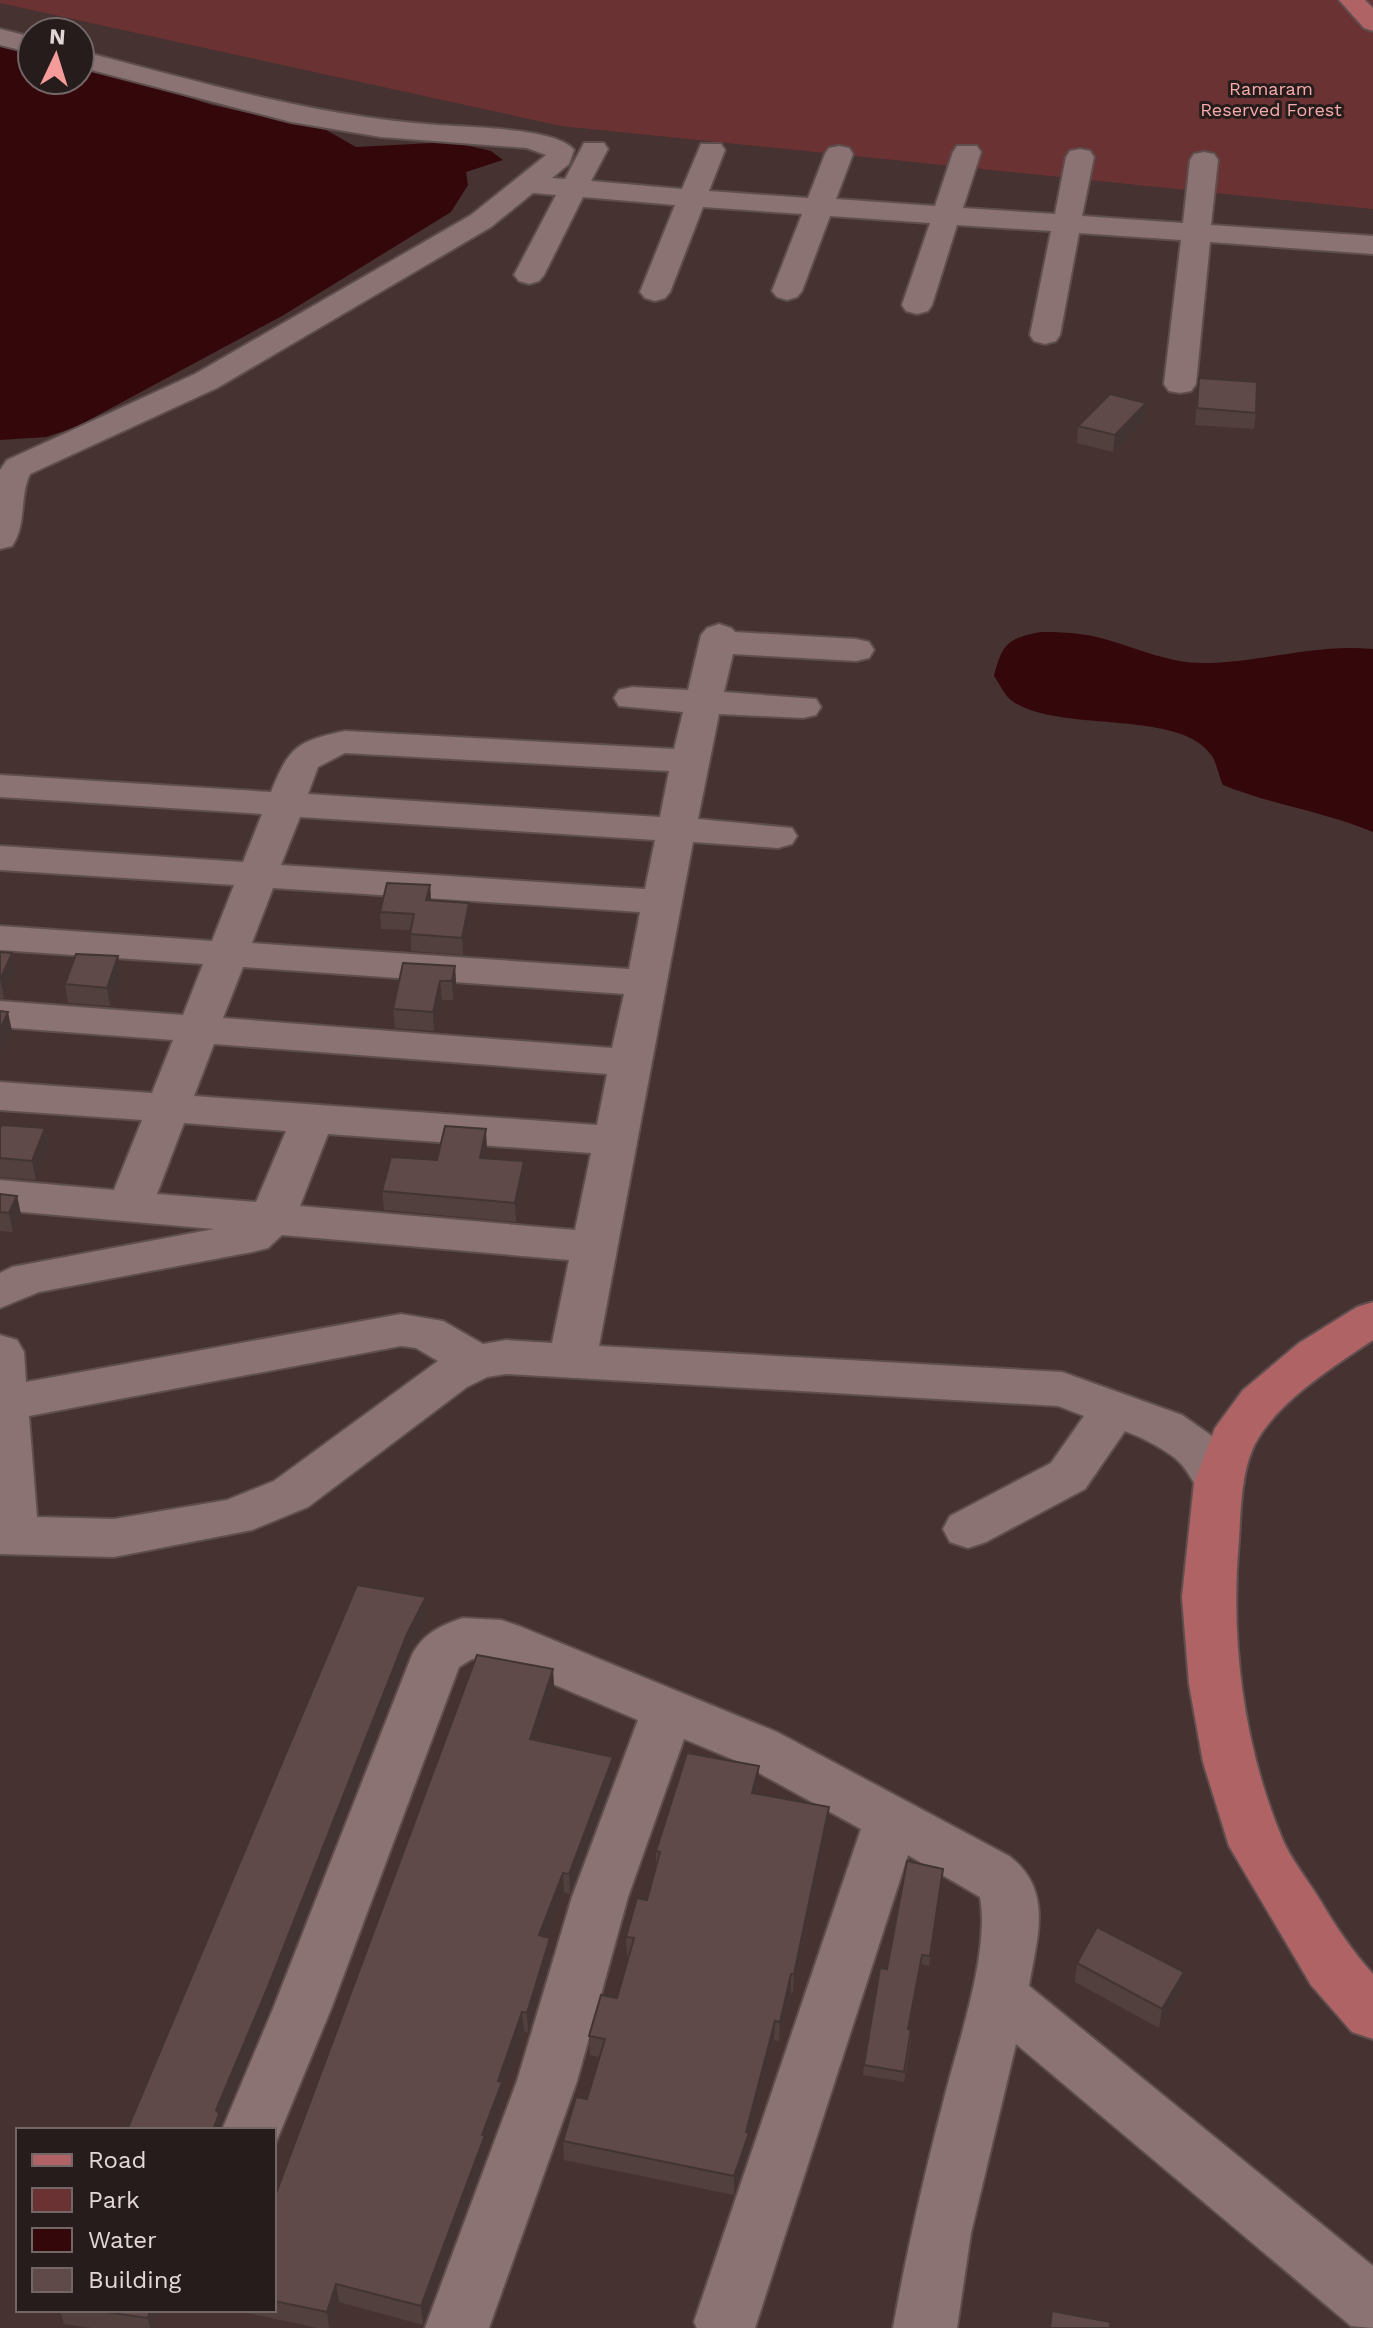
<svg xmlns="http://www.w3.org/2000/svg" width="1373" height="2328" font-family="'Work Sans',sans-serif">
	<style>
		.green { fill: #6b3233 }
		.water { fill: #34070b }
		.lines { fill: none; stroke-linecap: round; stroke-linejoin: round }
		.minor-casing { stroke: #5f4e4e; stroke-width: 4 }
		.major-casing { stroke: #5f4e4e; stroke-width: 4 }
		.minor { fill: #8a7372; fill-rule: evenodd }
		.major { fill: #af6365; fill-rule: evenodd }
		.wall { fill: #52403f }
		.shaded-wall { fill: #423433 }
		.building { fill: #5f4a49; stroke: #423433; stroke-width: 2 }
		.labels { text-anchor: middle; stroke-width: 6; stroke-linejoin: round; paint-order: stroke }
		.far-park-label { font-size: 18px; fill: #f7abaa; stroke: #261c1c }
	</style>
	<rect width="100%" height="100%" fill="#463231"/>
	<!-- green -->
	<polygon class="green" points="0,0 1373,0 1373,209 561,126 0,3"/>
	<!-- water -->
	<g class="water">
		<polygon points="0,42 32,50 32,80 80,80 80,63 212,105 326,130 356,147 452,142 491,151 503,160 466,172 468,185 451,212 282,316 76,427 46,437 0,440"/>
		<path d="M1041,632C1064,632 1086,633 1108,640C1139,649 1169,663 1203,663C1260,663 1315,643 1373,649V832C1324,811 1272,805 1223,785C1219,777 1217,764 1212,756C1180,708 1060,734 1012,701C1005,696 999,683 994,676C1002,643 1009,638 1041,632Z"/>
	</g>
	<g class="lines">
		<defs>
			<g id="minor">
				<polygon points="0,29 32,37 32,53 0,45"/>
				<path d="M80,51C202,82 312,116 438,125C466,127 558,128 574,150L569,164L552,178L565,179L584,143H604L608,149L591,181L682,189L701,144H721L725,150L709,191L808,198L825,154L829,148L839,146L849,148L853,154L836,199L935,206L953,152L957,146H977L981,152L963,208L1055,214L1066,157L1070,151L1080,149L1090,151L1094,157L1082,216L1183,223L1190,160L1194,154L1204,152L1214,154L1218,160L1211,225L1373,236V254L1210,242L1196,384L1191,391L1180,393L1169,391L1164,384L1181,240L1079,233L1060,335L1056,341L1045,344L1034,341L1030,335L1051,231L957,225L932,305L928,311L917,314L906,311L902,305L930,223L830,216L802,291L797,297L787,300L777,297L772,291L802,214L703,207L670,292L665,298L655,301L645,298L640,292L675,205L583,197L544,275L539,281L529,284L519,281L514,275L556,195L533,193L491,227L217,388L30,474C19,497 27,525 12,546L0,549V470L7,460L195,374L471,215L546,155L527,148L381,137L291,122L80,67Z"/>
				<path d="M719,624L731,628L735,632L856,639L869,642L874,650L869,658L856,661L733,654L724,692L816,699L821,707L816,715L803,718L719,714L698,819L792,828L797,836L792,844L778,848L693,842L599,1346L1062,1372L1182,1415L1212,1436L1244,1483L1236,1496C1192,1509 1201,1480 1175,1458C1159,1446 1143,1438 1125,1431L1085,1489L986,1542L968,1548L950,1542L943,1529L950,1516L1051,1463L1084,1416L1058,1406L506,1374L487,1377L467,1387L308,1507L252,1530L114,1557L0,1554V1335L17,1340L24,1352L26,1382L401,1314L443,1321L483,1344L506,1340L552,1343L569,1260L282,1235L268,1248L252,1252L39,1292L0,1308V1273L12,1267L214,1229L0,1210V1180L114,1190L142,1120L0,1110V1082L152,1093L173,1040L0,1027V1001L183,1015L203,964L0,950V926L212,941L234,885L0,870V846L243,862L262,814L0,797V775L271,792C289,747 297,741 345,731L674,749L683,712L619,706L614,698L619,690L632,687L688,690L701,635L707,628ZM345,753L669,771L660,817L308,794L318,767ZM300,817L655,840L645,889L281,865ZM273,888L640,912L629,969L252,943ZM243,967L624,994L612,1048L223,1018ZM214,1044L607,1074L597,1125L194,1096ZM184,1123L286,1131L256,1202L157,1194ZM328,1134L591,1153L575,1230L300,1206ZM401,1346L416,1348L438,1361L274,1481L227,1500L114,1519L37,1517L29,1416Z"/>
				<path d="M463,1618L501,1620L519,1626L777,1732L1009,1856C1054,1890 1037,1937 1029,1986L1373,2266V2328L1351,2326L1016,2044L971,2233L957,2328H893C907,2249 925,2172 945,2095C959,2040 990,1951 980,1897L908,1855L755,2328H697L694,2322L861,1829L739,1762L684,1739L628,1897L577,2081L489,2328H425L517,2081L572,1897L638,1720L496,1660L472,1659L459,1667L331,2009L274,2147V2130H222L273,2009L412,1655C423,1634 441,1625 463,1618Z"/>
			</g>
			<g id="major">
				<polygon points="1339,0 1365,0 1373,8 1373,31 1364,28"/>
				<path d="M1373,1302V1340C1334,1366 1277,1402 1255,1444C1241,1472 1241,1509 1239,1540C1230,1639 1243,1745 1282,1838C1291,1860 1308,1880 1320,1900C1336,1927 1352,1951 1373,1974V2039L1352,2032L1311,1985L1229,1846L1203,1762L1189,1684L1182,1597L1194,1483L1215,1428L1243,1390L1299,1343L1357,1307Z"/>
			</g>
		</defs>
		<!-- minor casing -->
		<use href="#minor" class="minor-casing"/>
		<!-- major casing -->
		<use href="#major" class="major-casing"/>
		<!-- minor -->
		<use href="#minor" class="minor"/>
		<!-- major -->
		<use href="#major" class="major"/>
	</g>
	<!-- wall -->
	<g class="wall">
		<polygon points="1199,378 1256,413 1254,429 1195,425"/>
		<polygon points="1146,403 1144,420 1113,452 1077,443 1078,426"/>
		<polygon points="430,885 431,901 470,919 463,955 411,951 411,930 381,929 380,912"/>
		<polygon points="0,952 12,953 16,971 4,998 0,999"/>
		<polygon points="455,966 456,985 453,1000 442,1000 434,1031 395,1028 393,1009"/>
		<polygon points="121,974 110,1006 68,1003 65,984"/>
		<polygon points="45,1128 49,1148 36,1180 0,1177 0,1129"/>
		<polygon points="487,1149 485,1158 525,1180 516,1222 384,1210 382,1191 437,1160"/>
		<polygon points="0,1194 17,1196 21,1215 13,1232 0,1231"/>
		<polygon points="553,1669 554,1689 537,1740 613,1757 614,1777 570,1894 564,1892 547,1937 551,1957 528,2033 524,2031 503,2090 504,2101 486,2148 486,2154 423,2325 339,2302 330,2328 318,2328 242,2312 242,2310 274,2310 274,2199"/>
		<polygon points="758,1786 756,1794 828,1826 793,1993 791,1993 779,2041 774,2040 749,2139 748,2152 734,2195 564,2160 563,2141 587,2099 599,2057 590,2055 589,2036 617,1998 629,1957 627,1956 626,1937 647,1900 656,1868 656,1851"/>
		<polygon points="943,1869 929,1966 921,1964 909,2030 911,2040 904,2082 863,2075 864,2065 887,1969"/>
		<polygon points="1077,1963 1184,1972 1181,1991 1159,2028 1075,1982"/>
		<polygon points="60,2310 160,2310 154,2328 92,2328 64,2324"/>
	</g>
	<!-- shaded-wall -->
	<g class="shaded-wall">
		<polygon points="1146,403 1144,420 1113,452 1115,435"/>
		<polygon points="430,885 431,901 426,900"/>
		<polygon points="469,903 470,919 463,955 462,938"/>
		<polygon points="12,953 16,971 4,998 0,979"/>
		<polygon points="118,956 121,974 110,1006 107,988"/>
		<polygon points="455,966 456,985 453,1000 452,981"/>
		<polygon points="440,981 442,1000 434,1031 433,1012"/>
		<polygon points="8,1012 12,1031 0,1057 0,1030"/>
		<polygon points="45,1128 49,1148 36,1180 32,1161"/>
		<polygon points="486,1129 487,1149 482,1177 480,1158"/>
		<polygon points="524,1161 525,1180 516,1222 515,1203"/>
		<polygon points="17,1196 21,1215 13,1232 9,1213"/>
		<polygon points="426,1597 428,1617 409,1654 270,2008 221,2125 222,2130 213,2130 216,2110 407,1634"/>
		<polygon points="553,1669 554,1689 531,1758 530,1739"/>
		<polygon points="613,1757 614,1777 570,1894 569,1874"/>
		<polygon points="759,1766 758,1786 751,1812 752,1793"/>
		<polygon points="829,1807 828,1826 793,1993 794,1974"/>
		<polygon points="563,1873 564,1892 540,1955 539,1935"/>
		<polygon points="550,1938 551,1957 528,2033 527,2013"/>
		<polygon points="922,1955 921,1964 908,2039 908,2029"/>
		<polygon points="1184,1972 1181,1991 1159,2028 1162,2009"/>
		<polygon points="791,1974 791,1993 779,2041 780,2022"/>
		<polygon points="522,2012 524,2031 503,2090 504,2101 486,2148 486,2154 423,2325 421,2306 482,2135 498,2081"/>
		<polygon points="775,2021 774,2040 749,2139 748,2152 734,2195 734,2176"/>
		<polygon points="336,2284 339,2302 330,2328 329,2328 327,2312"/>
		<polygon points="150,2310 160,2310 154,2328 150,2328 148,2318"/>
	</g>
	<!-- building -->
	<g class="building">
		<polygon points="1199,378 1257,382 1256,413 1197,408"/>
		<polygon points="1110,394 1146,403 1115,435 1078,426"/>
		<polygon points="387,883 430,885 426,900 469,903 462,938 410,934 414,914 380,912"/>
		<polygon points="0,952 12,953 0,980"/>
		<polygon points="76,954 118,956 107,988 65,984"/>
		<polygon points="403,963 455,966 452,981 440,981 433,1012 393,1009"/>
		<polygon points="0,1011 8,1012 0,1030"/>
		<polygon points="1,1125 45,1128 32,1161 0,1158 0,1129"/>
		<polygon points="445,1126 486,1129 480,1158 524,1161 515,1203 382,1191 391,1157 437,1160"/>
		<polygon points="0,1194 17,1196 9,1213 0,1212"/>
		<polygon points="357,1585 426,1597 407,1634 267,1989 216,2110 219,2114 213,2130 127,2130"/>
		<polygon points="477,1655 553,1669 530,1739 613,1757 569,1874 563,1873 539,1935 550,1938 527,2013 522,2012 498,2081 502,2082 482,2135 485,2135 421,2306 336,2284 327,2312 274,2301 274,2199"/>
		<polygon points="687,1753 759,1766 752,1793 829,1807 794,1974 791,1974 780,2022 775,2021 746,2132 749,2133 734,2176 563,2141 576,2097 587,2099 605,2039 589,2036 601,1995 617,1998 634,1938 626,1937 637,1898 647,1900 660,1852 656,1851"/>
		<polygon points="907,1861 943,1869 930,1956 922,1955 908,2029 911,2030 904,2072 864,2065 880,1968 887,1969"/>
		<polygon points="1097,1927 1184,1972 1162,2009 1077,1963"/>
		<polygon points="91,2310 150,2310 148,2318"/>
		<polygon points="1052,2311 1110,2322 1110,2328 1050,2328"/>
	</g>
	<g class="labels">
		<!-- far-park labels -->
		<g class="far-park-label">
			<text x="1271" y="95">Ramaram<tspan x="1271" dy="21">Reserved Forest</tspan></text>
		</g>
	</g>
	<!-- legend -->
	<rect x="16" y="2128" width="260" height="184" fill="#261c1c" stroke="#726666" stroke-width="2"/>
	<rect x="32" y="2154" width="40" height="12" fill="#af6365" stroke="#726666" stroke-width="2"/>
	<text x="88" y="2168" font-size="24" fill="#e3d6d6">Road</text>
	<rect x="32" y="2188" width="40" height="24" fill="#6b3233" stroke="#726666" stroke-width="2"/>
	<text x="88" y="2208" font-size="24" fill="#e3d6d6">Park</text>
	<rect x="32" y="2228" width="40" height="24" fill="#34070b" stroke="#726666" stroke-width="2"/>
	<text x="88" y="2248" font-size="24" fill="#e3d6d6">Water</text>
	<rect x="32" y="2268" width="40" height="24" fill="#5f4a49" stroke="#726666" stroke-width="2"/>
	<text x="88" y="2288" font-size="24" fill="#e3d6d6">Building</text>
	<!-- north arrow -->
	<g transform="translate(56 56) rotate(4)"><circle r="38" fill="#261c1c" stroke="#726666" stroke-width="2"/>
	<path d="M0-6L14 30L0 20L-14 30Z" fill="#f59b9a"/>
	<text y="-12" font-size="22" font-weight="bold" text-anchor="middle" fill="#e3d6d6">N</text>
	</g>
</svg>
